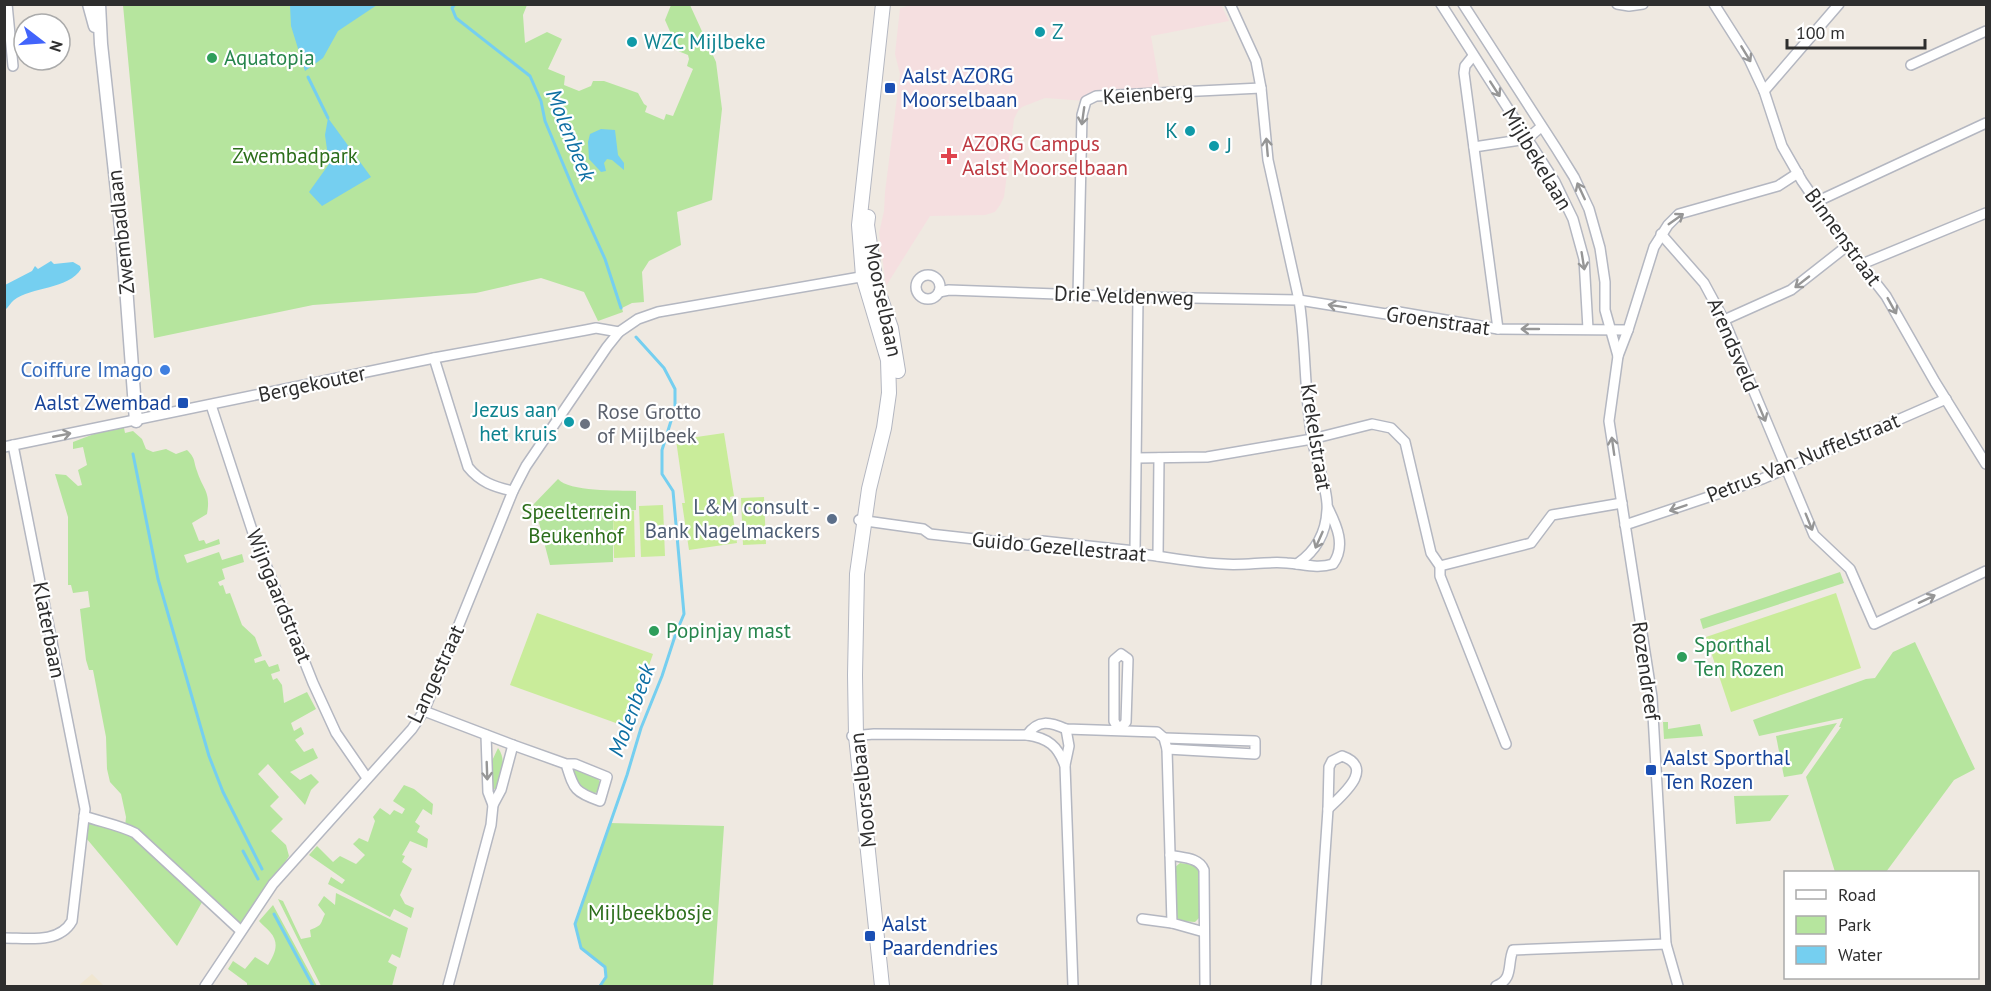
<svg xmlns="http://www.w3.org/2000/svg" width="1991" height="991" font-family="'PT Sans',sans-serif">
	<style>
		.education { fill: #f0e6d1 }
		.medical { fill: #f5dfe0 }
		.green { fill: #b6e59e }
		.pitch { fill: #c9ec9a }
		.water { fill: #75cff0 }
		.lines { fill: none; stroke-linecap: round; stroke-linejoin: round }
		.stream { stroke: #75cff0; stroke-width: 3 }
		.minor-casing { stroke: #b4b7c1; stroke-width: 12 }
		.tertiary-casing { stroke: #b4b7c1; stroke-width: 15 }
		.secondary-casing { stroke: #b4b7c1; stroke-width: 16 }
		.minor { stroke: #fff; stroke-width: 9 }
		.tertiary { stroke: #fff; stroke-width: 12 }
		.secondary { stroke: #fff; stroke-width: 14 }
		.oneway { stroke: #969696 }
		.culture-dot { fill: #0f9aa8; stroke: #fff; stroke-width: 2 }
		.leisure-dot { fill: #2e9e5b; stroke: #fff; stroke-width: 2 }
		.transit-dot { fill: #1a4fb4; stroke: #fff; stroke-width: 2 }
		.health-dot { fill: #e0444e; stroke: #fff; stroke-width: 2 }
		.shop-dot { fill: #3f7fe0; stroke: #fff; stroke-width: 2 }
		.worship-dot { fill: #6b7280; stroke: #fff; stroke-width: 2 }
		.service-dot { fill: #5c6f8a; stroke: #fff; stroke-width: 2 }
		.labels { text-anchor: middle; stroke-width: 4.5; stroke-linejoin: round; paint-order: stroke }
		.culture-label { font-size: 21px; fill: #0d838f; stroke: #fff; text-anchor: start }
		.leisure-label { font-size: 21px; fill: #27864d; stroke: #fff; text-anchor: start }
		.transit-label { font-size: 21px; fill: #164399; stroke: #fff; text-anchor: start }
		.street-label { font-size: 21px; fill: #2e2e2e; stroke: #fff }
		.health-label { font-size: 21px; fill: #be3a42; stroke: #fff; text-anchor: start }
		.park-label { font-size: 21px; fill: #2c6e1b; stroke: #fff }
		.shop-label { font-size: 21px; fill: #366cbe; stroke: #fff; text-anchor: end }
		.worship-label { font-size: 21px; fill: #5b616d; stroke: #fff; text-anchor: start }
		.service-label { font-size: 21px; fill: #4e5e75; stroke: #fff; text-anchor: end }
		.water-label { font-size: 22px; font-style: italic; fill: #0d6fa3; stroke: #fff }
	</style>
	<rect width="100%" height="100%" fill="#efe9e1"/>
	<!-- education -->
	<polygon class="education" points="92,974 104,986 78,986"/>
	<!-- medical -->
	<polygon class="medical" points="915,4 1221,5 1229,21 1151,36 1161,93 1086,101 1045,98 1022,107 1018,111 1014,119 1004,197 1000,205 995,212 985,215 930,216 886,286 879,233 884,211 885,192 900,74 895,54 900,8"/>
	<!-- green -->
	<g class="green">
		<polygon points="123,5 527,5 523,15 525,43 547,32 562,39 548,69 565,76 564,85 579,91 591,86 593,81 604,81 638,93 644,104 647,106 645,112 664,120 666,114 673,116 693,69 687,66 689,59 688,55 668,47 672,36 665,20 671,5 690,5 716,62 722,109 712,200 677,212 681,245 649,261 642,272 644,302 632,303 622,308 623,312 598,321 584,292 541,278 476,293 313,305 154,338"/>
		<path d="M123,423L125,433L133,431L142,439L146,449L153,452L166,449L176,454L187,450C196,459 193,460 197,471C203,490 211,491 207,514L192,523L199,541L204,540L206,544L219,539L220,544L184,555L187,563L219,552L222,560L242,554L244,562L222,569L225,579L218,582L220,586L223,585L226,594L230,593L242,625L255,637L262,656L254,659L255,663L265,660L269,667L278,664L280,671L271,674L273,680L277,678L282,685L284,703L307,692L316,709L291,723L294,731L301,727L304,734L295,740L304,752L313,748L318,758L290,772L300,780L311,774L319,782L311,790L305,805L268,764L258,774L279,797L270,806L283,819L271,831L286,845L289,856L241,931L205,897L177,946L81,832L84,816L125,827L126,817L121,794L110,782L107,769L106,737L94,675L93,670H89L86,660L80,609L90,607L88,591L73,593L71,585H68V517L55,474L66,475L78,486L82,485L78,470L87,465L83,447L73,449V442Z"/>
		<path d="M558,479C569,492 618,490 636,491V510L613,512V562L550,565L538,519L527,508L531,507Z"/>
		<polygon points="1840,572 1844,583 1703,629 1700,619"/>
		<polygon points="1915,642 1975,769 1954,780 1886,872 1835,872 1806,777 1841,727 1839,727 1843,718 1759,736 1753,720 1866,679 1875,678 1893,652"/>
		<polygon points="1663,722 1668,722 1668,729 1700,724 1703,736 1664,739"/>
		<polygon points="1837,723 1802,774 1784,777 1776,736"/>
		<path d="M498,748C507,760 501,773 498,787L493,790L491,763Z"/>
		<polygon points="572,767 597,777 601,784 598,792 592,794 581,791 571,771"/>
		<polygon points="404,785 414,789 433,804 432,815 423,809 415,822 420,826 417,832 428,839 427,848 410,841 402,855 405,856 402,862 412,869 400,895 405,904 414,908 411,918 394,909 390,917 328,884 331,877 342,884 345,880 309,855 317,846 333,862 340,856 356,864 365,855 353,844 359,838 368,842 375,821 373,817 380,808 390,815 394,810 402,814 405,809 393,801"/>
		<polygon points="1789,795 1770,821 1736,824 1734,796"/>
		<polygon points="610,823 724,826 713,986 600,986 606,977 605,967 581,948 575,924"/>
		<polygon points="1180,863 1194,865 1198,869 1201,916 1195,922 1181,921 1176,917 1174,868"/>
		<path d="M336,893L408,928L400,958L392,954L388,962L397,967L392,986H321L278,899L283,901L301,939L311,937L310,930C323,925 320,924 325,914L318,905L324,896L335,905Z"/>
		<path d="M273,905L317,986H247V983L228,969L233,961L245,969L255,957L268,965C275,954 280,943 270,932C267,928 262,925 259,921Z"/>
	</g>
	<!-- pitch -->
	<g class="pitch">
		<polygon points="724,433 734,496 730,497 737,543 689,550 682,503 685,503 676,440"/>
		<polygon points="764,497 766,544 743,545 741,498"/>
		<polygon points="663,505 665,556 641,557 639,506"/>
		<polygon points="634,511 635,557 614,558 613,512"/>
		<polygon points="1836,593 1861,668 1731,712 1706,637"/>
		<polygon points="537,613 653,654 627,727 510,685"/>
	</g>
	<!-- water -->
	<g class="water">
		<polygon points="290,5 290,4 377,5 338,31 323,58 305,71 291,26"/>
		<polygon points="328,118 371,177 322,206 309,192 329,164 325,135"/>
		<polygon points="601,129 615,130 618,155 624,163 624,170 612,160 607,159 604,163 606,171 601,172 589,159 588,142 590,134"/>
		<path d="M51,261L54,264L73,262L80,266L81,269C69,289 31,287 14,300C10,303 9,307 5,310V285L32,271L35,266L38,269Z"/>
	</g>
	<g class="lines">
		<!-- stream -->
		<g class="stream">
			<polyline points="455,4 452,8 456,18 530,76 541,101 545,121 576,195 605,259 621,308"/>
			<polyline points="308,77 328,118"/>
			<polyline points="133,454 158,579 209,756 223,792 262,869"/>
			<polyline points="243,851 258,879"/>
			<polyline points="274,914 313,986"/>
			<polyline points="600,986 606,977 605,967 581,948 575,924 627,775 641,728 662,676 676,633 684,614 673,491 662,474 662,450 675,408 675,389 664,368 636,337"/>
		</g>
		<defs>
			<g id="minor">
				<polyline points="7,4 13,66"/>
				<polyline points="1230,4 1256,61 1261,88 1268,160 1299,300 1386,314 1393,311 1498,329 1628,330 1654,247 1668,225 1679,214 1778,186 1798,173"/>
				<polyline points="1441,4 1555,182 1573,219 1584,259 1588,329"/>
				<polyline points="1463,4 1556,148 1574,177 1589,209 1600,248 1605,282 1605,310 1618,356"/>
				<polyline points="1617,4 1629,6 1643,4"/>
				<polyline points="1714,4 1749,59 1764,91 1782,146 1802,181 1847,246 1886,296 1935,382 1986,464"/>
				<polyline points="1473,56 1465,66 1464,73 1498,329"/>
				<polyline points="1911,65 1986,31"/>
				<polyline points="1764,91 1839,4"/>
				<polyline points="1474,147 1527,139 1541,127"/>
				<polyline points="1816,202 1986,123"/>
				<polyline points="1661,234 1704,283 1724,320 1814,535 1850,569 1874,624 1986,571"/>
				<polyline points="1862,264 1986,213"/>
				<circle cx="928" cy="287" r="12"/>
				<path d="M939,292L949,290L1138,297L1299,300C1306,345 1304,392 1312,438C1315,458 1329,492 1327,510C1326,533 1316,551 1297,564"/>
				<polyline points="1078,296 1082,115 1086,101 1096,96 1261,88"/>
				<polyline points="1724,320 1791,290 1847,246"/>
				<polyline points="1628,330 1618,356 1609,421 1652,697 1666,944 1678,986"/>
				<path d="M434,358L468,467C480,482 494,487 513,491"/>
				<polyline points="211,405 252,530 313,683 336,733 367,778"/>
				<polyline points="4,447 434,358 586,330 596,328 619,332"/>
				<polyline points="1137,458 1207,457 1312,439 1372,424 1391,428 1405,442 1431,553 1440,566 1440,576 1506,744"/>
				<path d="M859,520L923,529L930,534L1028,545L1042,541L1135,551L1141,554C1168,557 1195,563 1223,564C1244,566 1266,561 1287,563C1303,564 1317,569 1333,564C1346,546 1337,526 1328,508"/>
				<polyline points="1625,525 1762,479 1946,399"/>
				<polyline points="1135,551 1138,297"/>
				<polyline points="1158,556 1159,458"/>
				<polyline points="1440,566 1531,543 1552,515 1622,503"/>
				<polygon points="1121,654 1128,659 1126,722 1119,730 1114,721 1114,660"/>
				<path d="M424,711L513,745L566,764H575L607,777L600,801C574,792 574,789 566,764"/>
				<polyline points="486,735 488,792 493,805"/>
				<path d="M1027,735C1038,719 1050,722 1066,729L1157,732L1164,738L1167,749L1172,923L1204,932"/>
				<path d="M852,736L874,734L1027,735C1048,738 1058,746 1065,766L1073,986"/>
				<polyline points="1164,738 1255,741 1255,754 1167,749"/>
				<path d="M1342,756C1376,768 1342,795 1328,809L1329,767L1332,761Z"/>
				<polyline points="1065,765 1069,746 1066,729"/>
				<path d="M84,816C101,822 119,825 135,833L241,931"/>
				<path d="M1170,855C1182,858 1199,857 1204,870L1205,986"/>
				<polyline points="1142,919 1172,923"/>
				<path d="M4,938C28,938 59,944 72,921L85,809L13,445"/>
				<polyline points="205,986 273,884 412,729 424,711 513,491 526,466 607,347 619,332 638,319 658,312 866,276"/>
				<polyline points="448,986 491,825 493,805 501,790 513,745"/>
				<polyline points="1316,986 1328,809"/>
				<path d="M1496,986C1514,979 1507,964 1513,950L1666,944"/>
			</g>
			<g id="tertiary">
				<polyline points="89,4 95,26"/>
				<polyline points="99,4 101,44 123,246 136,421"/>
			</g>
			<g id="secondary">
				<polyline points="868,217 867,225 876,285 891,328 898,371"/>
				<polyline points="882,986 856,736 855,675 857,574 869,489 884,428 889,393 888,360 863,276 859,225 883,4"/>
			</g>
		</defs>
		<!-- minor casing -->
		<use href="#minor" class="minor-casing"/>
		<!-- tertiary casing -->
		<use href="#tertiary" class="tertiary-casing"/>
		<!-- secondary casing -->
		<use href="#secondary" class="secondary-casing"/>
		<!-- minor -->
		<use href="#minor" class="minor"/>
		<!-- tertiary -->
		<use href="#tertiary" class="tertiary"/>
		<!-- secondary -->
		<use href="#secondary" class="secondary"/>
	</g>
	<!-- one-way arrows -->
	<defs><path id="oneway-shaft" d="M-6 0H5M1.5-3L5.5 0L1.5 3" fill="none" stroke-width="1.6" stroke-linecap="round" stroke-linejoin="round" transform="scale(1.5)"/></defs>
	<g class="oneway">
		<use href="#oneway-shaft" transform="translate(1746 54) rotate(59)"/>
		<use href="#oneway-shaft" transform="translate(1495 89) rotate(57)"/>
		<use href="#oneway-shaft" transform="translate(1083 116) rotate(98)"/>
		<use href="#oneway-shaft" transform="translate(1267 147) rotate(-95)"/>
		<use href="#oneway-shaft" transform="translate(1581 191) rotate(-115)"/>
		<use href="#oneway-shaft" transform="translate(1676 219) rotate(-35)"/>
		<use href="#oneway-shaft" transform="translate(1583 261) rotate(81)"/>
		<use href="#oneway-shaft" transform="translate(1802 282) rotate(142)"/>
		<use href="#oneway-shaft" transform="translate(1337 306) rotate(-171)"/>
		<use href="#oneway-shaft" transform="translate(1892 306) rotate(61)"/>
		<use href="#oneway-shaft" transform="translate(1530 329) rotate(180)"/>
		<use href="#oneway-shaft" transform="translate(1762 413) rotate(67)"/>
		<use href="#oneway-shaft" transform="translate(62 435) rotate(-11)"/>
		<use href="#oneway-shaft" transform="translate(1613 446) rotate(-98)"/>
		<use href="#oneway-shaft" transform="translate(1678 508) rotate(161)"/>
		<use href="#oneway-shaft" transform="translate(1809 522) rotate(68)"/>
		<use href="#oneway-shaft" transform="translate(1319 540) rotate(114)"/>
		<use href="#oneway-shaft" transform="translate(1927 599) rotate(-25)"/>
		<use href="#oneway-shaft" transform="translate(487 771) rotate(88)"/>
	</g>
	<!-- markers -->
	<g class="culture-dot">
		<circle cx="1040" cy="32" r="6"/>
		<circle cx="632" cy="42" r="6"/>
		<circle cx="1190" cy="131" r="6"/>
		<circle cx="1214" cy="146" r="6"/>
		<circle cx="569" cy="422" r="6"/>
	</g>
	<g class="leisure-dot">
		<circle cx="212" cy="58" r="6"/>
		<circle cx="654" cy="631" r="6"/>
		<circle cx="1682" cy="657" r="6"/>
	</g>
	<g class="transit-dot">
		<rect x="884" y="82" width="12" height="12" rx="3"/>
		<rect x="177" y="397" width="12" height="12" rx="3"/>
		<rect x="1645" y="764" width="12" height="12" rx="3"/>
		<rect x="864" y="930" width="12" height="12" rx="3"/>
	</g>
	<path class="health-dot" d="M946 147h6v6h6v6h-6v6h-6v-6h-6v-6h6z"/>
	<circle class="shop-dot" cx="165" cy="370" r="6"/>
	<circle class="worship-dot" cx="585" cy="424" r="6"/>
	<circle class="service-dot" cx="832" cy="519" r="6"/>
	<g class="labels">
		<!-- culture labels -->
		<g class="culture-label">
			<text x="1052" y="39">Z</text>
			<text x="644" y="49">WZC Mijlbeke</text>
			<text x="1178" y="138" text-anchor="end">K</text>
			<text x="1226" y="153">J</text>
			<text x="557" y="417" text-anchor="end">Jezus aan<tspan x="557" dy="24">het kruis</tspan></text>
		</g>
		<!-- leisure labels -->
		<g class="leisure-label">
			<text x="224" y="65">Aquatopia</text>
			<text x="666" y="638">Popinjay mast</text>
			<text x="1694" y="652">Sporthal<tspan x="1694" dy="24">Ten Rozen</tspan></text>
		</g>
		<!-- transit labels -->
		<g class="transit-label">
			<text x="902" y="83">Aalst AZORG<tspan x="902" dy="24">Moorselbaan</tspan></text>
			<text x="171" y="410" text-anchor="end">Aalst Zwembad</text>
			<text x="1663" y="765">Aalst Sporthal<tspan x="1663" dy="24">Ten Rozen</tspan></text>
			<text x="882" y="931">Aalst<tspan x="882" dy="24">Paardendries</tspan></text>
		</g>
		<!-- street labels -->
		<g class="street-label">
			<text transform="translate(1148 94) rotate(-4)" y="7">Keienberg</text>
			<text transform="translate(1537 159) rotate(59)" y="7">Mijlbekelaan</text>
			<text transform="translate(121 232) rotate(-96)" y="7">Zwembadlaan</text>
			<text transform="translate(1843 237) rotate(54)" y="7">Binnenstraat</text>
			<text transform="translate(1124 296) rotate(2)" y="7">Drie Veldenweg</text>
			<text transform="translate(883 300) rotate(78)" y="7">Moorselbaan</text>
			<text transform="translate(1438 321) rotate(8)" y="7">Groenstraat</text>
			<text transform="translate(1733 345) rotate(67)" y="7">Arendsveld</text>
			<text transform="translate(312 384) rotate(-12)" y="7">Bergekouter</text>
			<text transform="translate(1316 437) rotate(81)" y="7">Krekelstraat</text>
			<text transform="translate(1803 458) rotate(-22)" y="7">Petrus Van Nuffelstraat</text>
			<text transform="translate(1059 547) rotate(5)" y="7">Guido Gezellestraat</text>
			<text transform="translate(279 596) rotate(68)" y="7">Wijngaardstraat</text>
			<text transform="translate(49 630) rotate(79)" y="7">Klaterbaan</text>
			<text transform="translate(1646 671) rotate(82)" y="7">Rozendreef</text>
			<text transform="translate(436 674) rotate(-65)" y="7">Langestraat</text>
			<text transform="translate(863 790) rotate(-96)" y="7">Moorselbaan</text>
		</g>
		<!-- health labels -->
		<g class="health-label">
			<text x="962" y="151">AZORG Campus<tspan x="962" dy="24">Aalst Moorselbaan</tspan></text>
		</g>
		<!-- park labels -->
		<g class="park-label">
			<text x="295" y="163">Zwembadpark</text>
			<text x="576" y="519">Speelterrein<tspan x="576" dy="24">Beukenhof</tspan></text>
			<text x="650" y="920">Mijlbeekbosje</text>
		</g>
		<!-- shop labels -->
		<g class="shop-label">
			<text x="153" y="377">Coiffure Imago</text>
		</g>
		<!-- worship labels -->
		<g class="worship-label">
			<text x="597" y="419">Rose Grotto<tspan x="597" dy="24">of Mijlbeek</tspan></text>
		</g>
		<!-- service labels -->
		<g class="service-label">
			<text x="820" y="514">L&amp;M consult -<tspan x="820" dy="24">Bank Nagelmackers</tspan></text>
		</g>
		<!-- water labels -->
		<g class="water-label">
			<text transform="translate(571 135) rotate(68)" y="8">Molenbeek</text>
			<text transform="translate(631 710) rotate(-70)" y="8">Molenbeek</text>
		</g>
	</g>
	<!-- border -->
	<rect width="1991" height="991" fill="none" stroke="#2e2e2e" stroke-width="12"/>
	<!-- legend -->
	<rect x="1784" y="871" width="195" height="108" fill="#ffffff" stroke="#ababab" stroke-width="1.5"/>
	<rect x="1796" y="890" width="30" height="9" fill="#ffffff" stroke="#ababab" stroke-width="1.5"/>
	<text x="1838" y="901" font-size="18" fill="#2e2e2e">Road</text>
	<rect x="1796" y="916" width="30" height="18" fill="#b6e59e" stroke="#ababab" stroke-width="1.5"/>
	<text x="1838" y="931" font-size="18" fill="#2e2e2e">Park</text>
	<rect x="1796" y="946" width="30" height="18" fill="#75cff0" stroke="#ababab" stroke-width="1.5"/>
	<text x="1838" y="961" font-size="18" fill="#2e2e2e">Water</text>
	<!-- north arrow -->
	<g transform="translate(42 42) rotate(107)"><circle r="28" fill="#ffffff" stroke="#ababab" stroke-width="1.5"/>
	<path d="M0-4.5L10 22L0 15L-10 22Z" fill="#4264fb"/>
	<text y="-9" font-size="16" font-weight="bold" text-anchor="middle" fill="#2e2e2e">N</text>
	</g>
	<!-- scale -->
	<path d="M1787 39v9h138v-9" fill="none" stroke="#2e2e2e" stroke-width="3"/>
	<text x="1796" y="39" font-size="18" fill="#2e2e2e" stroke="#ffffff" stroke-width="4.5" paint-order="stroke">100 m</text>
</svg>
